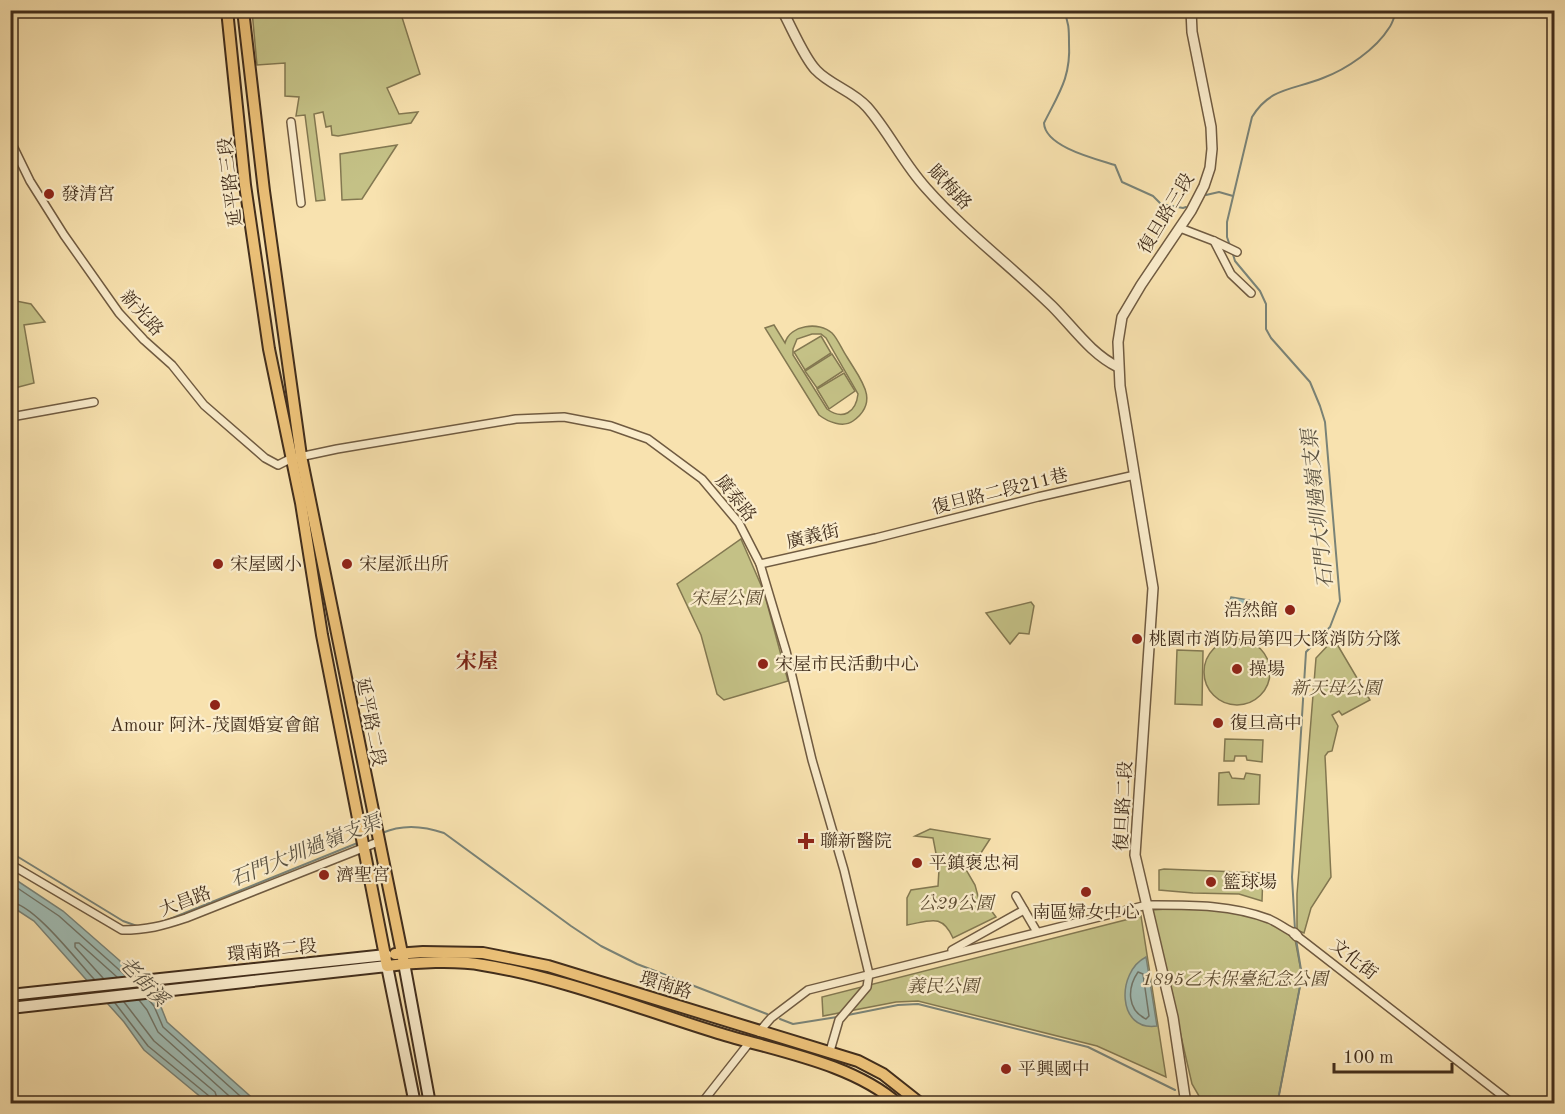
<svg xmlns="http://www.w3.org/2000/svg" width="1565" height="1114" font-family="'Old Standard TT','Noto Serif TC',serif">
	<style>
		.green { fill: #c4c186; stroke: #837851; stroke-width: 1.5; fill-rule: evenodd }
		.water { fill: #a0bcb4; stroke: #7a8377; stroke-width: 1.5 }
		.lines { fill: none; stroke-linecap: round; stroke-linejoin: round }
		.shore { stroke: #717568; stroke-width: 1.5 }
		.stream { stroke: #7a8377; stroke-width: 2 }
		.minor-casing { stroke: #705b41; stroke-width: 10 }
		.tertiary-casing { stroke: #705b41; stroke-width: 12 }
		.secondary-casing { stroke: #422e1c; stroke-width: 14 }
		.primary-casing { stroke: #422e1c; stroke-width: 14 }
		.minor { stroke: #faeccb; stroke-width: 7 }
		.tertiary { stroke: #faeccb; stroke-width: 9 }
		.secondary { stroke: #faeccb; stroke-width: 10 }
		.primary { stroke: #ecc178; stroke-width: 10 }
		.poi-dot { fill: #8f2418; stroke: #faeccb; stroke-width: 2 }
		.labels { text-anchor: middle; stroke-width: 4.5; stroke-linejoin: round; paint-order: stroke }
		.street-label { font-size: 18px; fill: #422e1c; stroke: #faeccb }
		.poi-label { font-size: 18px; fill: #422e1c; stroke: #faeccb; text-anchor: start }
		.park-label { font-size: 18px; font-style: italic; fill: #5c4b31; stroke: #faeccb }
		.water-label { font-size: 20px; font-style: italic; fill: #5a5242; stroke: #faeccb }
		.quarter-label { font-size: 21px; font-weight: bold; fill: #7a1f14; stroke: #faeccb }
	</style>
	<rect width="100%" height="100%" fill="#f8e2af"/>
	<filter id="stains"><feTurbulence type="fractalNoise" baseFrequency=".00333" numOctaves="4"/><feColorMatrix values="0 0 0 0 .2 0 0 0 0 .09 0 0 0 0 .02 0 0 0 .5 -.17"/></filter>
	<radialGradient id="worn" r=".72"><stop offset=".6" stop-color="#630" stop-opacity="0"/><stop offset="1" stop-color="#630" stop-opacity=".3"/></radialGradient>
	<!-- green -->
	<g class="green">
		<polygon points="252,11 400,11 420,74 387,88 399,114 418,112 411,123 338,136 332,135 331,126 326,127 323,112 314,114 325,200 316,201 305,115 296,116 299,97 285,96 285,63 257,65"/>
		<polygon points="397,145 362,199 342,200 340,154"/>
		<polygon points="11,300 31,304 45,322 24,325 34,383 11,389"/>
		<path d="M774,325L785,343C790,325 819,321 832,333C838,339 842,350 847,357C860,379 881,401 853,421C843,428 828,422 819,415L765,328ZM812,334H821L826,338L858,394C856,412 843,421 827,409L793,355V349L797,339Z"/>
		<polygon points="821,336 831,353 805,370 794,352"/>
		<polygon points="832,354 843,371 817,388 805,371"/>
		<polygon points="844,373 855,391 829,409 817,389"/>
		<polygon points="741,539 764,592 788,681 724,700 717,694 701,635 677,584"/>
		<polygon points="1031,602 1034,606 1029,634 1019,633 1010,644 986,613"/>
		<circle cx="1237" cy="672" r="33"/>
		<polygon points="1334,639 1370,700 1342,715 1339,711 1332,715 1338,726 1332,751 1328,752 1325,756 1331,877 1311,908 1304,933 1297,930 1297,894 1316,658"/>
		<polygon points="1177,650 1203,651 1202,705 1175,704"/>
		<polygon points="1225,739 1263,740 1262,762 1247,760 1246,756 1235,756 1234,761 1224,761"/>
		<polygon points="1229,772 1232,778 1244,779 1246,773 1260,775 1259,804 1218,805 1219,773"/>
		<path d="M930,829L990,839L979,856L965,868L975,885L981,907L987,905L996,917L953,938C942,913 930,921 907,925V898L911,890L938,886L939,869L933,838L915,836Z"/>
		<polygon points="1164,869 1263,873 1262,901 1239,894 1193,893 1159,890 1159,870"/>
		<polygon points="1210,906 1270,919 1295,939 1302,976 1279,1095 1276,1103 1203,1103 1192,1084 1152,910"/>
		<polygon points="1141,916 1166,1077 1097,1046 918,1001 896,1002 823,1016 822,997"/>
	</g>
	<!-- water -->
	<g class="water">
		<polygon points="1231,597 1249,600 1248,608 1238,608 1235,603 1229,604"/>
		<polygon points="10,876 63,911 119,960 159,1002 167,1022 258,1103 208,1103 144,1050 124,1022 34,921 11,906"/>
		<path d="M1146,957L1157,1026C1117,1032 1116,972 1146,957Z"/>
	</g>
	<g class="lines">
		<!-- shore -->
		<g class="shore">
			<polyline points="10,883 59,916 126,976"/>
			<path d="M10,902C34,904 77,961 94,979"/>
			<path d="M1138,972L1143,974L1149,1016L1146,1019C1127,1010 1127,988 1138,972Z"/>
			<polyline points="103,978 75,947 75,943 79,943 117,977"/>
			<polyline points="148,999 154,1006 163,1027 249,1104"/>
			<polyline points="139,1000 147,1010 158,1032 238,1104"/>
			<polyline points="124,1002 154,1041 215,1092 219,1104"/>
			<polyline points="115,1003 148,1046 209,1096 211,1104"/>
		</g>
		<!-- stream -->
		<g class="stream">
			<path d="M1063,10C1069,21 1069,30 1069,43C1071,77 1059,93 1044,123C1045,147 1096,159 1115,165L1122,182L1153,196L1161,204L1183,208L1186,207"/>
			<polyline points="1206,195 1219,192 1233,196"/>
			<path d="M1230,246L1227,237V222L1252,117C1270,87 1294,90 1323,78C1347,69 1376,49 1389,28C1393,23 1394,16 1397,10"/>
			<polyline points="1232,251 1235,261 1260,291 1266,304 1266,329 1271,338 1310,382 1320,406 1325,422 1340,601 1330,627 1306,652 1292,877 1295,930"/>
			<path d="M382,833C402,824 424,826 444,833L571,926L601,946L637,964L767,1014"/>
			<polyline points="10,852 123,921 137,926"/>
			<polyline points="165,921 360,842"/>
			<polyline points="848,1015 898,1005 918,1004 1088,1047 1175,1090"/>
			<polyline points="780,1019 793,1024 837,1017"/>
			<polyline points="1276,1104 1279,1095 1302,976 1296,939"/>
		</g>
		<defs>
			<g id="minor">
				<polyline points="291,122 301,203"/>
				<polyline points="10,140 30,181 64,235 119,313 144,340 172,365 204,405 265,458 278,465 290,459 337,449 516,419 564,417 611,426 648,439 702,479 739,523 760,564 786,651 812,760 844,870 869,974 867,987 839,1020 830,1051"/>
				<polyline points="1180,228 1214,241 1237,252"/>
				<polyline points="1214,241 1231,274 1251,293"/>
				<polyline points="11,417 94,402"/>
				<polyline points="760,564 876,538 1038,497 1135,475"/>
				<path d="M10,864L122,930C147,930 162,926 186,918L378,842"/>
				<polyline points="1016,896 1037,932"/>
				<polyline points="1297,936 1513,1104"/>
				<polyline points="952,950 1024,910"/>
				<path d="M759,1032L771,1018L808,990L1147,905C1188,905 1230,904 1269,919C1278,923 1286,929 1294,933"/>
				<polyline points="701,1104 749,1043"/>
			</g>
			<g id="tertiary">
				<path d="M782,10C791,26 804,58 816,70C830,85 853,91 867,107C889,132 903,163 926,188C964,231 1011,266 1052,306C1073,327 1091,354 1118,367"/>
				<polyline points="1294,933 1297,936"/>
				<polyline points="1186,1104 1173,1017 1135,855 1153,588 1120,386 1118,342 1122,317 1141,285 1191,211 1204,186 1210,168 1212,149 1211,127 1192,32 1191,10"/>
			</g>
			<g id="secondary">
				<polyline points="404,963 430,1104"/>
				<polyline points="10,995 386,955"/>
				<polyline points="10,1008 387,966 415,1104"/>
			</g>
			<g id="primary">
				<path d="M227,10L245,185L269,349L301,503L322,635L387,966C415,962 456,960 483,965C563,978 640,1009 718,1033C776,1051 852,1063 898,1104"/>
				<polyline points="243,10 264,191 301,456 404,963"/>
				<polyline points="395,954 423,952 483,953 548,966 858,1061 883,1074 921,1104"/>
			</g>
		</defs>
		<!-- minor casing -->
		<use href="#minor" class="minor-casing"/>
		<!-- tertiary casing -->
		<use href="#tertiary" class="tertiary-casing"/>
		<!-- secondary casing -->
		<use href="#secondary" class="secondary-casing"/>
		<!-- primary casing -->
		<use href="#primary" class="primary-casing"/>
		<!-- minor -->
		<use href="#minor" class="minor"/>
		<!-- tertiary -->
		<use href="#tertiary" class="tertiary"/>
		<!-- secondary -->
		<use href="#secondary" class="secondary"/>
		<!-- primary -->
		<use href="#primary" class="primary"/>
	</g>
	<!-- markers -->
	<g class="poi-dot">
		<circle cx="49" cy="194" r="6"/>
		<circle cx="218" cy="564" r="6"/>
		<circle cx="347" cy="564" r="6"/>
		<circle cx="1290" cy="610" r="6"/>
		<circle cx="1137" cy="639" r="6"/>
		<circle cx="763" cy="664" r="6"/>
		<circle cx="1237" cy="669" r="6"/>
		<circle cx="215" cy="705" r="6"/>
		<circle cx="1218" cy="723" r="6"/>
		<path d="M803 832h6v6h6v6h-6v6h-6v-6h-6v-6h6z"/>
		<circle cx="917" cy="863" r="6"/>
		<circle cx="324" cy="875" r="6"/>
		<circle cx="1211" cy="882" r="6"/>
		<circle cx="1086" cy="892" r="6"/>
		<circle cx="1006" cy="1069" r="6"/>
	</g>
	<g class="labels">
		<!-- street labels -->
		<g class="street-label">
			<text transform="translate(230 182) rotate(-97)" y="6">延平路三段</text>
			<text transform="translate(950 187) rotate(47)" y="6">賦梅路</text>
			<text transform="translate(1166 213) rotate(-59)" y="6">復旦路三段</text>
			<text transform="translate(142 313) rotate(48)" y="6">新光路</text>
			<text transform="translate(1000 491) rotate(-14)" y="6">復旦路二段211巷</text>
			<text transform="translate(736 498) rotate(52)" y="6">廣泰路</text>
			<text transform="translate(813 536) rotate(-13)" y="6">廣義街</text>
			<text transform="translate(371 722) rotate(79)" y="6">延平路二段</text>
			<text transform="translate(1123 806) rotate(-87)" y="6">復旦路二段</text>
			<text transform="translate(185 901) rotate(-21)" y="6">大昌路</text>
			<text transform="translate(272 950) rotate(-6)" y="6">環南路二段</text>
			<text transform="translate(1354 959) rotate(38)" y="6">文化街</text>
			<text transform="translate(666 985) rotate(17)" y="6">環南路</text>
		</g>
		<!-- poi labels -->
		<g class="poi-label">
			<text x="61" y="200">發清宮</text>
			<text x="230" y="570">宋屋國小</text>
			<text x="359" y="570">宋屋派出所</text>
			<text x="1278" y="616" text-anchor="end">浩然館</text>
			<text x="1149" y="645">桃園市消防局第四大隊消防分隊</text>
			<text x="775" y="670">宋屋市民活動中心</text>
			<text x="1249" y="675">操場</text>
			<text x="1230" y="729">復旦高中</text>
			<text x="215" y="731" text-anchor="middle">Amour 阿沐-茂園婚宴會館</text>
			<text x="820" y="847">聯新醫院</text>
			<text x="929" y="869">平鎮褒忠祠</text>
			<text x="336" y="881">濟聖宮</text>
			<text x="1223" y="888">籃球場</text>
			<text x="1086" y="918" text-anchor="middle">南區婦女中心</text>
			<text x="1018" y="1075">平興國中</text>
		</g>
		<!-- park labels -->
		<g class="park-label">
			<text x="726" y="604">宋屋公園</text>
			<text x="1336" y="694">新天母公園</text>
			<text x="956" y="909">公29公園</text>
			<text x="1235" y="985">1895乙未保臺紀念公園</text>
			<text x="943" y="992">義民公園</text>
		</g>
		<!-- water labels -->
		<g class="water-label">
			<text transform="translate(1317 509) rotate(-96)" y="7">石門大圳過嶺支渠</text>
			<text transform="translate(305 850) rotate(-22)" y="7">石門大圳過嶺支渠</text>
			<text transform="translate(144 981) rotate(46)" y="7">老街溪</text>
		</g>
		<!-- quarter labels -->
		<g class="quarter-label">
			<text x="477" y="668">宋屋</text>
		</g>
	</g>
	<!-- margin -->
	<rect width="1565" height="1114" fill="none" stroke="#f8e2af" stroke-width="36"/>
	<rect x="12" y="12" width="1541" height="1090" fill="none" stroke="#422e1c" stroke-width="3"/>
	<rect x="18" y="18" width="1529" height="1078" fill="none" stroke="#422e1c" stroke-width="1.5"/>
	<!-- scale -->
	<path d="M1334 1063v9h118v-9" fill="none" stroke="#422e1c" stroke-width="3"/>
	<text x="1343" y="1063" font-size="18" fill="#422e1c" stroke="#faeccb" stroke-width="4.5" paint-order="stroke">100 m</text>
	<rect width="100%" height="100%" filter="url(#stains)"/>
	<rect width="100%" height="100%" fill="url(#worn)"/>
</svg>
